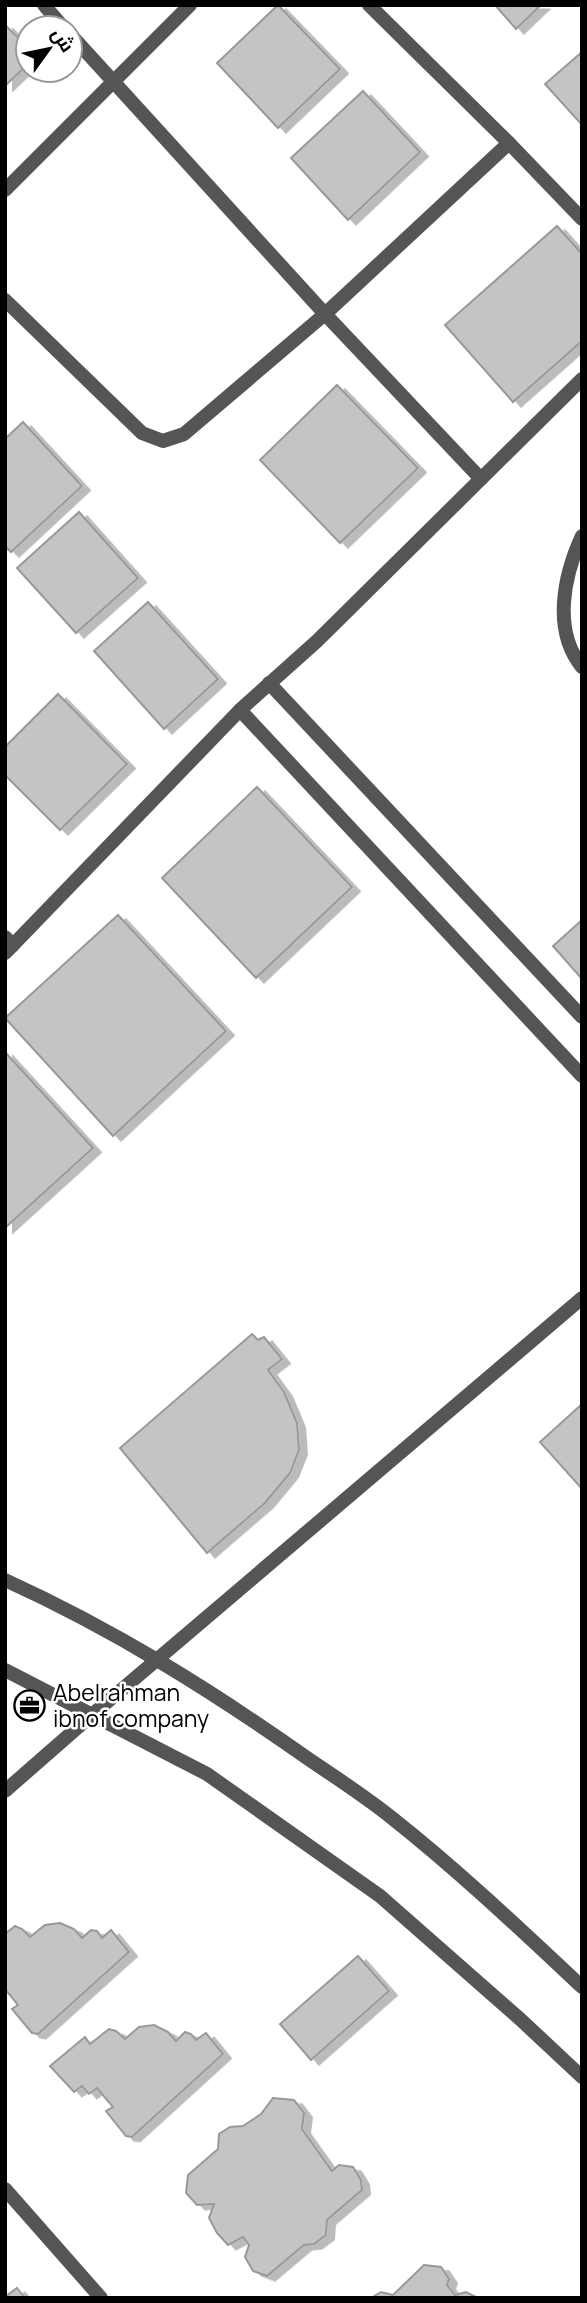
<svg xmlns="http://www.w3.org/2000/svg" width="587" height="2303" font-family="Manrope,Cairo,sans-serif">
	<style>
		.building { fill: #c4c4c4; stroke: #999; stroke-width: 2; filter: url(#shadow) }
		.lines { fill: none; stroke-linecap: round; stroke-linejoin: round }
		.minor { stroke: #555; stroke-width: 14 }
		.tertiary { stroke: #555; stroke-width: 14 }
		.labels { text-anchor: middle; stroke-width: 5; stroke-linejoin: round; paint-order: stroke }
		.poi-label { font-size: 23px; fill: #000; stroke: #fff; text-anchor: start }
	</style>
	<defs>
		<filter id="shadow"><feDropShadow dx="8" dy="4.5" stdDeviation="0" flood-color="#0004"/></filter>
	</defs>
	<rect width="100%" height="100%" fill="#fff"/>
	<!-- building -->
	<g class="building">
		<polygon points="278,5 340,69 278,128 217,63"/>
		<polygon points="495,5 541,5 516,29"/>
		<polygon points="5,25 28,47 28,64 5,86"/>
		<polygon points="582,52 582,125 545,84"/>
		<polygon points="363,91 420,152 348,220 291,158"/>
		<polygon points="557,226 582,254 582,341 513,402 445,325"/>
		<polygon points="337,385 418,468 340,543 260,460"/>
		<polygon points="23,422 82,486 11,552 5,546 5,439"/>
		<polygon points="79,512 138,578 76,633 17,568"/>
		<polygon points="148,602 218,679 164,729 94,651"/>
		<polygon points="58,694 127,764 60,830 5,775 5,747"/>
		<polygon points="257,787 352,887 256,978 162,878"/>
		<polygon points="118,915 226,1031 113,1136 5,1018"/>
		<polygon points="582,920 582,979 553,946"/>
		<polygon points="5,1052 93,1148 5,1228"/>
		<polygon points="252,1334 258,1340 264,1337 282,1359 268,1370 284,1392 297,1423 299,1450 290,1473 265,1503 207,1553 120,1448"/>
		<polygon points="582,1404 582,1489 540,1442"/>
		<polygon points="60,1923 74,1929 82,1938 91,1930 97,1931 102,1938 111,1930 129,1952 38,2034 32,2033 12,2009 18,2005 5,1989 5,1934 15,1926 22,1929 30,1937 45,1925"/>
		<polygon points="358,1956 389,1991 311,2060 280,2024"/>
		<polygon points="154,2025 168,2032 176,2041 185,2032 191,2034 196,2040 206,2033 223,2054 132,2137 126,2136 106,2111 113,2107 97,2088 89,2094 82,2086 74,2092 50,2066 85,2037 90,2044 109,2029 116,2031 125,2039 139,2027"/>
		<polygon points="273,2098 294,2100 304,2113 302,2129 332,2171 339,2165 353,2167 361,2180 362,2190 327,2220 326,2235 314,2244 304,2245 267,2276 253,2271 245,2257 249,2245 243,2237 228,2245 217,2233 209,2218 214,2204 197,2205 186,2193 188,2175 218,2149 219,2134 230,2127 243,2126 261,2114"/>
		<polygon points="424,2265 441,2267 449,2279 447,2285 455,2295 466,2292 478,2298 371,2298 381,2292 393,2295"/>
		<polygon points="17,2288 25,2298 5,2298 5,2297"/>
	</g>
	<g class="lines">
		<!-- minor -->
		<g class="minor">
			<polyline points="44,5 64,28"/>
			<polyline points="369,5 509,143 582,219"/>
			<polyline points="70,34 325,314 481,479"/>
			<polyline points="5,190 190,5"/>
			<polyline points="5,300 142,433 163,441 184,434 325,314 509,143"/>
			<path d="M582,536C564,575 552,630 582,667"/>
			<polyline points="269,683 582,1017"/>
			<polyline points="240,710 582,1076"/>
			<polyline points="5,953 13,945"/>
			<path d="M5,1580C115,1630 212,1691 310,1760C338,1779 366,1797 392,1818C459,1871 520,1929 582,1987"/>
			<polyline points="5,1670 207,1774 380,1896 520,2019 582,2077"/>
			<polyline points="5,1791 93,1714 582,1298"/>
			<polyline points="5,2189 101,2298"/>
		</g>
		<!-- tertiary -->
		<polyline class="tertiary" points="5,937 13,945 240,710 317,641 582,379"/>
	</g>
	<!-- icons -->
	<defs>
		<symbol id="office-ring" viewBox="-11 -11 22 22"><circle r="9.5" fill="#fff" stroke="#000" stroke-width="1.5"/><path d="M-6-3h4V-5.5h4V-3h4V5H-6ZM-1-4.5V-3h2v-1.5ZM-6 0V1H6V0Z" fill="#000"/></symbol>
	</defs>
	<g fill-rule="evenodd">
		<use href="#office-ring" x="12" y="1688" width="35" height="35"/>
	</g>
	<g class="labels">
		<!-- poi labels -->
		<g class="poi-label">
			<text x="53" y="1701">Abelrahman<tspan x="53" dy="26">ibnof company</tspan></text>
		</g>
	</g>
	<!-- border -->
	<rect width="587" height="2303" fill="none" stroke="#000000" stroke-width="14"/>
	<!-- north arrow -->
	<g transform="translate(49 49) rotate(57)"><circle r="33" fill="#ffffff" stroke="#999999" stroke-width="2"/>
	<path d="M0-5L12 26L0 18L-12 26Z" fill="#000000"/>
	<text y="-10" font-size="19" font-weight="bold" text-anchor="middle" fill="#000000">ش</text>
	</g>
</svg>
